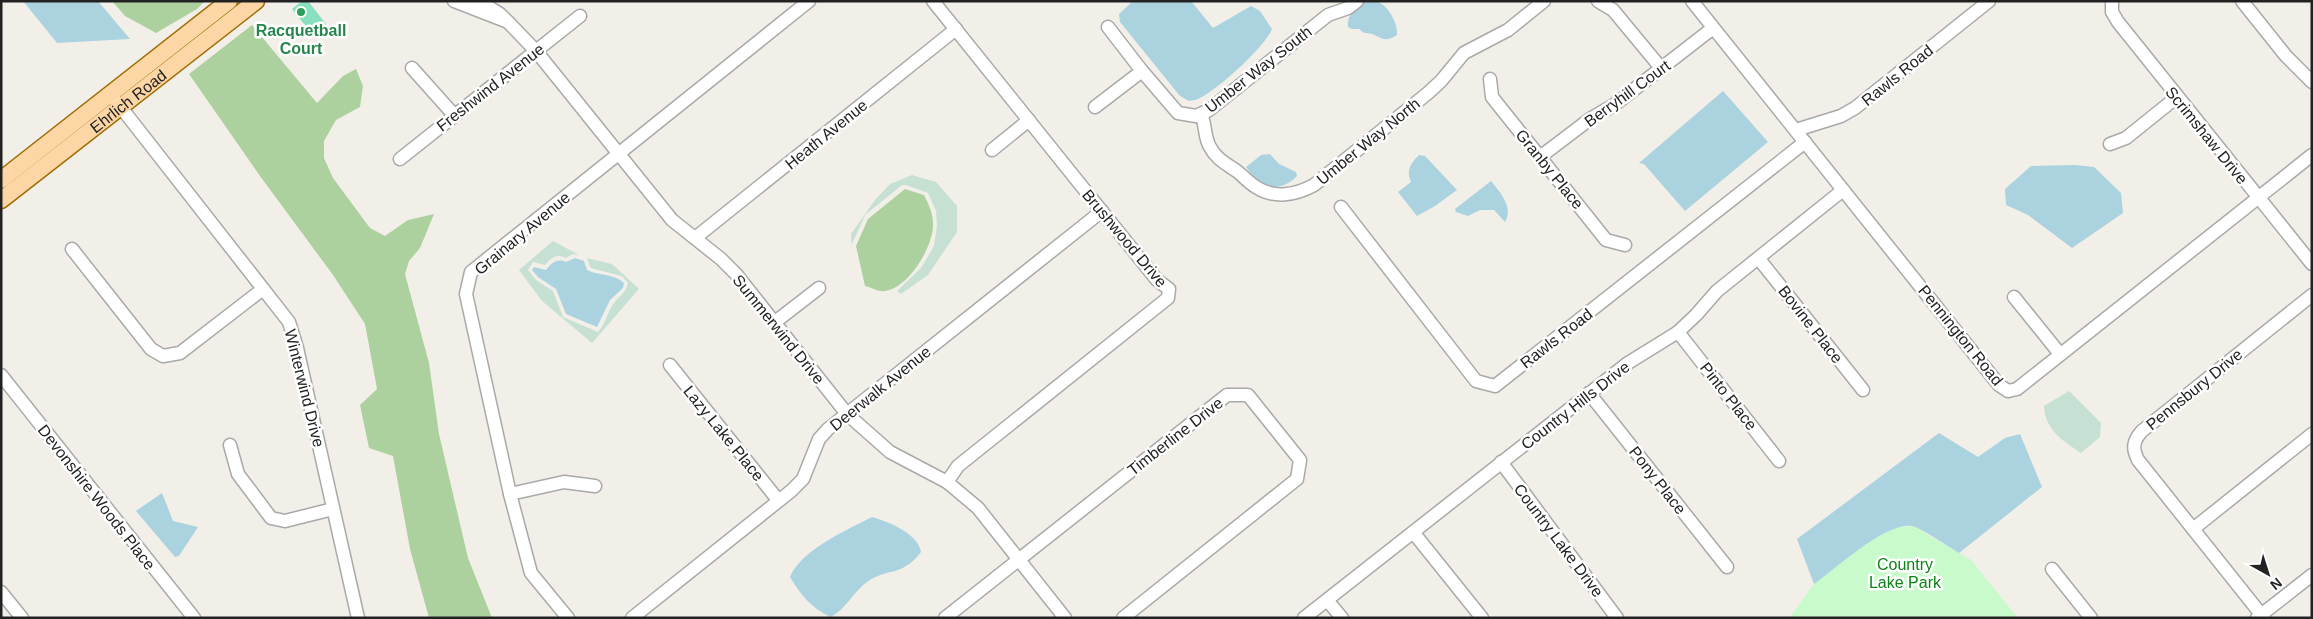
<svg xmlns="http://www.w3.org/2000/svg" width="2313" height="619" font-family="Helvetica,sans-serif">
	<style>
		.forest { fill: #add19e }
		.wetland { fill: #c6e0d4 }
		.park { fill: #c8facc }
		.pitch { fill: #88e0be }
		.water { fill: #aad3df }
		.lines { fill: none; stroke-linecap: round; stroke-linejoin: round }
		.minor-casing { stroke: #a9a9a9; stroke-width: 15 }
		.major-casing { stroke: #a06b00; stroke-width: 19 }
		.minor { stroke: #fff; stroke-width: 12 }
		.major { stroke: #fcd6a4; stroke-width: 16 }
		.leisure-dot { fill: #2e9e5b; stroke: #fff; stroke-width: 2 }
		.labels { text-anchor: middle; stroke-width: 5; stroke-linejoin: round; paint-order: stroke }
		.leisure-label { font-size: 16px; font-weight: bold; fill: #27864d; stroke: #fff }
		.street-label { font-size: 16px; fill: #222; stroke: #fff }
		.park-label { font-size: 16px; fill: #0c8416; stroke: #fff }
	</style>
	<rect width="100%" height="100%" fill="#f2efe9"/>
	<!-- forest -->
	<g class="forest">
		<polygon points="112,1 205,1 197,9 156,33 125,16"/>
		<polygon points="252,25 317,103 343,76 356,69 363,86 360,107 336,120 324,141 324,158 333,178 370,228 385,236 408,220 434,214 420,248 409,261 405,274 429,363 439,434 468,558 492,618 429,618 410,549 393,456 369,448 360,405 377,389 365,324 333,275 260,176 189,74"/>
		<path d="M905,189L924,195C929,205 933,213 933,224C934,246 906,294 880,291C875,290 870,287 865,286L856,246L868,219Z"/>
	</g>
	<!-- wetland -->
	<g class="wetland">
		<polygon points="912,175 936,182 957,206 957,232 928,275 901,294 897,291 921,268 934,246 937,226 936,211 928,193 906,185 902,185 865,215 852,244 852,250 851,234 875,200 890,184"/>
		<path d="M553,241L579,255L573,254L566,258C556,253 551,258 545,265L533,262L528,270L536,280L553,291L563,317L598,332C606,324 607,312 614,303C620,295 626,293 628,283L622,276L594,269L590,267L587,258L612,264L639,289L592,343L542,301L519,270Z"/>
		<path d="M2069,391L2101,423L2100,437L2081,453C2063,441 2045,430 2044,406Z"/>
	</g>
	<!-- park -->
	<polygon class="park" points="1913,526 1971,560 2018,618 1789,618 1814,584 1862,547 1893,528"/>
	<!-- pitch -->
	<polygon class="pitch" points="302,1 308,1 326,24 312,34 292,9"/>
	<!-- water -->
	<g class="water">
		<polygon points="23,1 98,1 130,39 57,43"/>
		<path d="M1133,1H1191L1213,28L1251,6L1260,11L1272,29C1265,47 1218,89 1200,98C1197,100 1192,100 1189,101L1180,96L1120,22L1119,14Z"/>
		<path d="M1363,1C1367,1 1373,0 1376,1C1389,5 1398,24 1397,35C1381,46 1379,32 1364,33L1359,29H1352L1348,27C1346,16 1356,7 1363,1Z"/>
		<polygon points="1723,91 1768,142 1685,211 1644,164 1639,163"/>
		<path d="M1270,154L1279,164L1296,172L1297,176C1289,186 1271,191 1259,183C1254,179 1250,172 1246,167L1261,155Z"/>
		<path d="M1419,155L1425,156L1457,190L1435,206L1417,216L1398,192L1411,182C1406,170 1410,164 1419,155Z"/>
		<polygon points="2075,165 2094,167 2121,193 2123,213 2072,248 2028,215 2006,205 2005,189 2031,166"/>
		<path d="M1491,181C1500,192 1514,208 1505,222L1494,210H1480L1468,216L1456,212L1455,209Z"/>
		<path d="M575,258L584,261L587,270C597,275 615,274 624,283L623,288L610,300L597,327L566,314L556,289L538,277L532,270L534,267L546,270C552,263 556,258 566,262Z"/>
		<path d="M1939,433L1978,457L2005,438L2020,434L2042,487L1959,553C1949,547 1921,528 1912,526C1885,522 1836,569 1814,584L1797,539Z"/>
		<polygon points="162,493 173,521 198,527 179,556 175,557 136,511"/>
		<path d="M872,517C887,521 919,534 921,552C901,578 887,567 867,582C853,592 847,608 831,617C812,609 800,594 790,577C801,550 847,530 872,517Z"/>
	</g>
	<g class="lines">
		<defs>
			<g id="minor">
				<polyline points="454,1 508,22 500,14 479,1"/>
				<polyline points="933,1 1157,280 1169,289 1168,298 958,466 947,482"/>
				<polyline points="1598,1 1613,10 1661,68"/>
				<polyline points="1692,1 1999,385 2008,391 2017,389 2312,155"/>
				<polyline points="2112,1 2112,12 2118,22 2312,264"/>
				<polyline points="2242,1 2286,56 2312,82"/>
				<polyline points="508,22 536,51 672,220 721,259 736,274 847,414 890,452 947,482 978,508 1065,618"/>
				<polyline points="412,68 454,115"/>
				<polyline points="1142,71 1178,113 1196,116 1209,110 1328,15 1348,8 1357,1"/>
				<polyline points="1490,79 1492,97 1606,240 1625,245"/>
				<polyline points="116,101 289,322 297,348 358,618"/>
				<polyline points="1095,107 1142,71 1108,27"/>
				<path d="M1201,114C1206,125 1204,137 1210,147C1217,160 1227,164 1238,172C1244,177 1249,183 1256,187C1274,199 1296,195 1314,185L1428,93L1441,81L1464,53L1508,30L1544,1"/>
				<polyline points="1796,130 1841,116 1855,108 1989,1"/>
				<polyline points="2110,144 2126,138 2177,97"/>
				<polyline points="992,150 1029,120"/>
				<polyline points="1540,157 1590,119 1614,105 1713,28"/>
				<polyline points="400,159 580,16"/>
				<polyline points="1341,207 1476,381 1495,386 1805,142"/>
				<polyline points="695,238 956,29"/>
				<polyline points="72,249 151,349 163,356 180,353 263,289"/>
				<polyline points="1759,259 1863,390"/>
				<polyline points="2014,297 2060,354"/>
				<polyline points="775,322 819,288"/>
				<polyline points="1678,332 1779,461"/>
				<polyline points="670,365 778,500"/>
				<polyline points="1,375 194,618"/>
				<polyline points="1589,393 1727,567"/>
				<polyline points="230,445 238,474 271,518 285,521 333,509"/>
				<polyline points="1501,462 1617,618"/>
				<polyline points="510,494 564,482 595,486"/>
				<polyline points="2193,529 2312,434"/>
				<polyline points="1413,532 1482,618"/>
				<polyline points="2052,569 2091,618"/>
				<polyline points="1,592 22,618"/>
				<polyline points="1327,600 1342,618"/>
				<polyline points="568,618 531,573 510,494 466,294 471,272 809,1"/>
				<polyline points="632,618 791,491 803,479 819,439 828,429 1102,211"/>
				<polyline points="945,618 1227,395 1248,395 1300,460 1297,479 1123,618"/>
				<polyline points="1304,618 1628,363 1678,332 1696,315 1717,291 1843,190"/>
				<polyline points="2257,618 2312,575"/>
				<path d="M2264,618L2138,460C2132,448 2133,441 2142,431L2312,295"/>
			</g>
			<g id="major">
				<polyline points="1,180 229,1"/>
				<path id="s1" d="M1,200L256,1"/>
			</g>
		</defs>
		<!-- minor casing -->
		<use href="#minor" class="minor-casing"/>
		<!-- major casing -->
		<use href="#major" class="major-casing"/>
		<!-- minor -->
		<use href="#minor" class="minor"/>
		<!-- major -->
		<use href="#major" class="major"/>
	</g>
	<!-- markers -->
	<circle class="leisure-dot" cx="301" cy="12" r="5"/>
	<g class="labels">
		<!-- leisure labels -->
		<g class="leisure-label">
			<text x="301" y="36">Racquetball<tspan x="301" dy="18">Court</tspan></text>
		</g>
		<!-- street labels -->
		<g class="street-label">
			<text transform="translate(1258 69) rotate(-38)" y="6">Umber Way South</text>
			<text transform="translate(1897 75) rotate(-39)" y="6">Rawls Road</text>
			<text transform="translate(490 87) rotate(-38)" y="6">Freshwind Avenue</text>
			<text transform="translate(1627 93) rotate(-36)" y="6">Berryhill Court</text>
			<text dy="6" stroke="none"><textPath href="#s1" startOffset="161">Ehrlich Road</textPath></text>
			<text transform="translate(826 134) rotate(-39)" y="6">Heath Avenue</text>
			<text transform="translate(2207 135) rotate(51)" y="6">Scrimshaw Drive</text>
			<text transform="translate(1368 141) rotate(-39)" y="6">Umber Way North</text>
			<text transform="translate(1550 169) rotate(51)" y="6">Granby Place</text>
			<text transform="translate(522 233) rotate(-40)" y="6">Grainary Avenue</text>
			<text transform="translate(1125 238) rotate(50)" y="6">Brushwood Drive</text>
			<text transform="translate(1811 324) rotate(52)" y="6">Bovine Place</text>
			<text transform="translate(779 329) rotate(51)" y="6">Summerwind Drive</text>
			<text transform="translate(1961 335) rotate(51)" y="6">Pennington Road</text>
			<text transform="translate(1556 338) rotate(-38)" y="6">Rawls Road</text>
			<text transform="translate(305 388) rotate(76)" y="6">Winterwind Drive</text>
			<text transform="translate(880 388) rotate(-39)" y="6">Deerwalk Avenue</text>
			<text transform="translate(2194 389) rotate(-39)" y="6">Pennsbury Drive</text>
			<text transform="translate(1729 396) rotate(52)" y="6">Pinto Place</text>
			<text transform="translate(1575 405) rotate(-38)" y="6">Country Hills Drive</text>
			<text transform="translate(724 433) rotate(51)" y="6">Lazy Lake Place</text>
			<text transform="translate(1175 436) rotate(-38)" y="6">Timberline Drive</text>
			<text transform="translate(1658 480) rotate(52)" y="6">Pony Place</text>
			<text transform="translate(97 497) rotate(52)" y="6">Devonshire Woods Place</text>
			<text transform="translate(1559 540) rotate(53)" y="6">Country Lake Drive</text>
		</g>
		<!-- park labels -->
		<g class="park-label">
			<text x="1905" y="570">Country<tspan x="1905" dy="18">Lake Park</tspan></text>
		</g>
	</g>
	<!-- border -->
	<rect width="2313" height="619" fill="none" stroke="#222222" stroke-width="5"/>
	<!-- north arrow -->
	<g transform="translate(2268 574) rotate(141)" stroke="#ffffff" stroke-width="4" paint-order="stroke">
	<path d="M0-4L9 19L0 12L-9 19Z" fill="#222222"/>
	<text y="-8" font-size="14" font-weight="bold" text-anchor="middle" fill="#222222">N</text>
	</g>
</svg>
